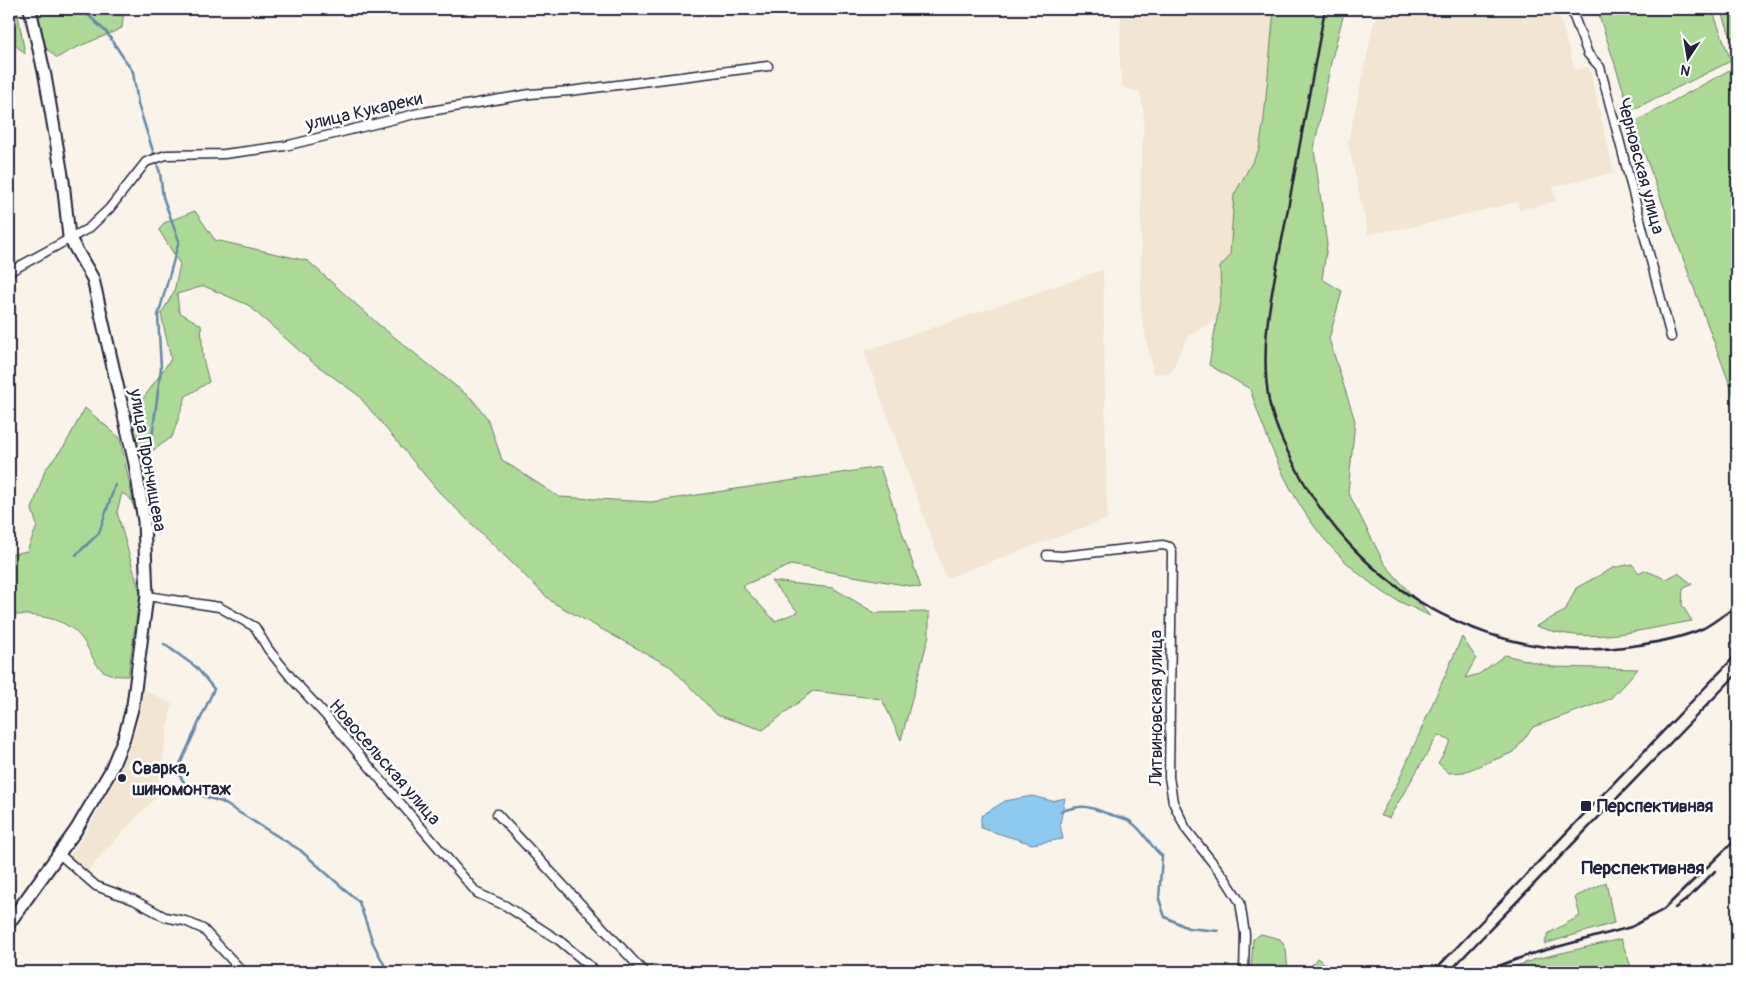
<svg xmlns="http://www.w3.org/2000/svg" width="1746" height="981" font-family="Pangolin,sans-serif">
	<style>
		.built { fill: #f2e5d1 }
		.green { fill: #add996; stroke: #687e68 }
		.water { fill: #8ecaef; stroke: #6387a7 }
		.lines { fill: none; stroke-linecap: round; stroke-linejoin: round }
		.stream { stroke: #6387a7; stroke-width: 2.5 }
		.street-casing { stroke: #22223b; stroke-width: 11 }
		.secondary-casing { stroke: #22223b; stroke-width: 15 }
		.street { stroke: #fff; stroke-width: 8 }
		.secondary { stroke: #fff; stroke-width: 11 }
		.rail { stroke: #22223b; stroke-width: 2.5 }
		.poi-dot { fill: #22223b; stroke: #fff; stroke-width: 2 }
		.labels { text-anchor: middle; stroke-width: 5; stroke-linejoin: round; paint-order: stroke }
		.street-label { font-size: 18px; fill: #22223b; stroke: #fff }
		.poi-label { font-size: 18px; font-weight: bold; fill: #22223b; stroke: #fff; text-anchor: start }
		.neighbourhood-label { font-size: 19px; font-weight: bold; fill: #22223b; stroke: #fff }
	</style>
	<rect width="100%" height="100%" fill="#f9f3ea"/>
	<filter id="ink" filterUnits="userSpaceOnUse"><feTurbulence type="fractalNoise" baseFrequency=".02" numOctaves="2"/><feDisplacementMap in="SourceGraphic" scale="10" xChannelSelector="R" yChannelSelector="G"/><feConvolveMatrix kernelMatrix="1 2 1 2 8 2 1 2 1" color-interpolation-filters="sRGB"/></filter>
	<g filter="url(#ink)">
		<!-- built -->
		<g class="built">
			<polygon points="1121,9 1274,9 1264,119 1259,150 1234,195 1230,256 1220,267 1221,295 1216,320 1188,336 1170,374 1153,373 1141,312 1141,171 1144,116 1140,92 1122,87 1120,62"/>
			<polygon points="1377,9 1557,9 1575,70 1589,67 1614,172 1553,187 1556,201 1519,210 1517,202 1421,225 1368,234 1348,142"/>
			<polygon points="1103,270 1107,519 946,578 864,351"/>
			<polygon points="144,690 172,704 156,797 101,855 88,872 69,858 89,827 118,774 137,728"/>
		</g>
		<!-- green -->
		<g class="green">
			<polygon points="9,9 17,9 25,54 9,39"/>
			<path d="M37,9H124L122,28C100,39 77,45 57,58L46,48Z"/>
			<path d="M1274,9H1345L1331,62L1314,149L1327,245L1322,279L1342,291L1329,339L1355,421L1348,492L1384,563L1430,616C1415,608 1397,602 1383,592C1307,540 1278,473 1250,389L1209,365L1221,295L1220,267L1230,256L1234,195L1259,150L1264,119Z"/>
			<polygon points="1597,9 1712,9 1731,61 1630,111"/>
			<polygon points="1721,9 1737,9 1737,55"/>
			<polygon points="1737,66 1737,404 1633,123"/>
			<polygon points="195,211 215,240 308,261 378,324 472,399 488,419 502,460 559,497 651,502 880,467 921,588 791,565 742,586 775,621 798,612 771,581 833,588 875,613 929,612 929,635 901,740 882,699 813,691 763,730 717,715 671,667 552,602 439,492 358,395 311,361 248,305 204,286 177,294 179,312 201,325 203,359 209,382 186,396 172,437 141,459 131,416 171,359 161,314 174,292 180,264 159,230 164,223"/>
			<path d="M85,408L120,438L135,510L130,498L122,493L117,512L140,593L128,676C89,677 98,654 76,632C59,616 30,614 9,615V555L27,551L37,526L32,509L45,470L65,445Z"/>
			<path d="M1632,564L1639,573L1644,570L1666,579L1678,573L1692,584L1683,589L1682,605L1692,621C1639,630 1588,646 1536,626L1565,611L1576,588L1613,568Z"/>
			<polygon points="1462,637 1476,658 1465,678 1479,674 1505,655 1553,667 1638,669 1610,699 1533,727 1514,752 1464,772 1449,773 1438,763 1451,741 1438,735 1389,818 1380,816 1398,782"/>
			<polygon points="1606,882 1614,923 1544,944 1549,933 1580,916 1575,897"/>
			<polygon points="1261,934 1280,939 1286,949 1288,972 1251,972 1253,939"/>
			<polygon points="1621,939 1633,972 1500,972 1536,959"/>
			<polygon points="1317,958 1337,972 1307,972"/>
		</g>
		<!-- water -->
		<polygon class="water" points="1032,796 1052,801 1065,798 1060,824 1063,839 1032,844 981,828 981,816 1005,801"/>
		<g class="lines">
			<!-- stream -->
			<g class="stream">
				<polyline points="82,9 107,33 133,72 138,104 160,173 163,197 179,241 158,316 161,368 151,445"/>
				<polyline points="76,555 99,533 115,485"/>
				<polyline points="164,644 196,667 214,689 177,771 190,792 222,802 300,850 359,902 373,943 388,972"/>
				<path d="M1061,811C1086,804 1086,806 1109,814C1116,817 1125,817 1131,822C1144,831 1150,846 1162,856L1159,899L1165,917L1188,928L1218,931"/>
			</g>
			<defs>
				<g id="street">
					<polyline points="1571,9 1588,54 1600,67 1671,337"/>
					<polyline points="9,272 89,228 109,209 146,162 166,155 224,154 285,146 419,113 530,94 570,91 768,66"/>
					<polyline points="1047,555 1062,556 1163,545 1170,547 1172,552 1169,777 1173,802 1186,829 1224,877 1240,902 1245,934 1244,972"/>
					<polyline points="147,596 219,607 255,627 268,649 293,680 328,718 477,893 506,906 560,941 597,972"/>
					<polyline points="497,814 644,972"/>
					<polyline points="58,853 96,886 134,900 165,917 185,921 203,929 243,972"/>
				</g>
				<polyline id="secondary" points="9,923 76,830 110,772 124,738 133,705 147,596 144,521 135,464 93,279 69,237 63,181 45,76 30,9"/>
			</defs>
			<!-- street casing -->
			<use href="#street" class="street-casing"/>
			<!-- secondary casing -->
			<use href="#secondary" class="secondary-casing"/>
			<!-- street -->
			<use href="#street" class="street"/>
			<!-- secondary -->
			<use href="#secondary" class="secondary"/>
			<!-- rail -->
			<g class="rail">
				<path d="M1325,9C1312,79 1299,149 1286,219C1275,279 1258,341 1269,401C1275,429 1289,455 1302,479C1366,595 1499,667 1632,646C1655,643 1682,638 1704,628C1715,622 1726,613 1737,606"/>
				<polyline points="1675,908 1686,900 1715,871"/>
				<polyline points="1433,972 1737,654"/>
				<polyline points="1449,972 1737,674"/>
				<polyline points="1482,972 1531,954 1631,927 1663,910 1737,838"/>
			</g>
		</g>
	</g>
	<!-- markers -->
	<g class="poi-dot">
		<circle cx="122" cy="778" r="5"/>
		<rect x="1580" y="800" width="12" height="12" rx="2.5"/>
	</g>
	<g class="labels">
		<!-- street labels -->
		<g class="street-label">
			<text transform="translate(364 111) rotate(-13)" y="6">улица Кукареки</text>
			<text transform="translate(1641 166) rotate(75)" y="6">Черновская улица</text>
			<text transform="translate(148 460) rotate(80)" y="6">улица Прончищева</text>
			<text transform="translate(1156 708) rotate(-90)" y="6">Литвиновская улица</text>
			<text transform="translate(385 762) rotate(49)" y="6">Новосельская улица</text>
		</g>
		<!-- poi labels -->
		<g class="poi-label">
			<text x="132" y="774">Сварка,<tspan x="132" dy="21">шиномонтаж</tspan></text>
			<text x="1597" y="812">Перспективная</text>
		</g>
		<!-- neighbourhood labels -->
		<g class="neighbourhood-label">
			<text x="1643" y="874">Перспективная</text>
		</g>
	</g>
	<!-- margin -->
	<rect width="1746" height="981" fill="none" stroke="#fff" stroke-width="30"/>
	<rect x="15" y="15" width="1716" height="951" fill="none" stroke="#22223b" stroke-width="2" filter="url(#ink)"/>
	<!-- north arrow -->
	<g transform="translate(1688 58) rotate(192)" stroke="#ffffff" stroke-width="4" paint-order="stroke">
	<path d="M0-4L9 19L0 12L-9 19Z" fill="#22223b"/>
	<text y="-8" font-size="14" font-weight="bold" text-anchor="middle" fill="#22223b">N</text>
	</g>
</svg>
